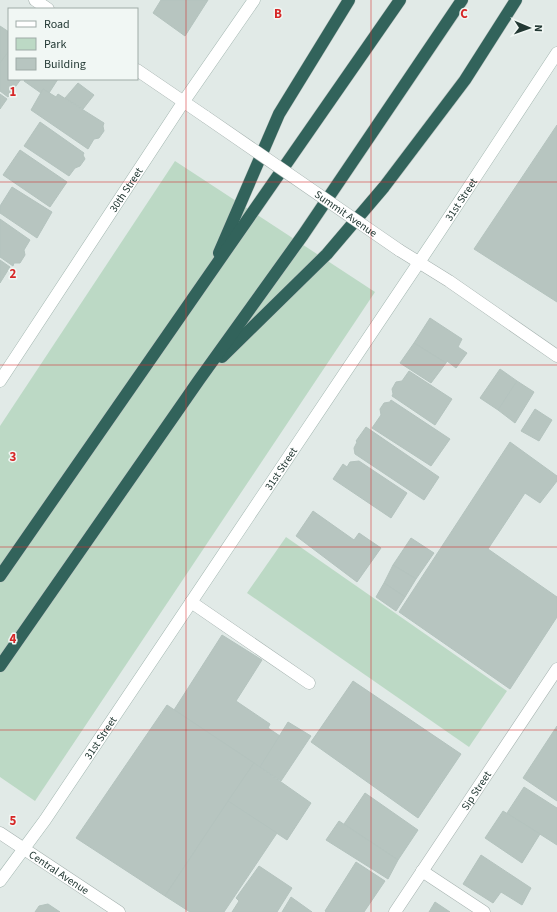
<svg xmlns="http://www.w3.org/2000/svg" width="557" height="912" font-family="'Source Sans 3',sans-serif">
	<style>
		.green { fill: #bcd9c5 }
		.building { fill: #b7c5c0; stroke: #b4c3be }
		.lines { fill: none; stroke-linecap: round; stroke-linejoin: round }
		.service-casing { stroke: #a4b1ae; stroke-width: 13 }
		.minor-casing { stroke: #a4b1ae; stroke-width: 13 }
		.tertiary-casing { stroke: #a4b1ae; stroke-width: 13 }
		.secondary-casing { stroke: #a1b5af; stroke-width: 13 }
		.motorway-casing { stroke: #bdc4c2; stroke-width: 13 }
		.service { stroke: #fff; stroke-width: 12 }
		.minor { stroke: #fff; stroke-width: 12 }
		.tertiary { stroke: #fff; stroke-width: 12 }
		.secondary { stroke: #fff; stroke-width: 12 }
		.motorway { stroke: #32635b; stroke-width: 12 }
		.tertiary-bridge-casing { stroke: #a4b1ae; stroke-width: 13; stroke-linecap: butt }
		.tertiary-bridge { stroke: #fff; stroke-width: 12 }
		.grid { fill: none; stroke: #d62828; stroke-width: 1; stroke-opacity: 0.55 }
		.labels { text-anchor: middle; stroke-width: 3; stroke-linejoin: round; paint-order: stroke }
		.street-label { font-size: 11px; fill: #233934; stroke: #f1f7f4 }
		.grid-label { font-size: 13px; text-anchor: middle; font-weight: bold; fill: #d62828; stroke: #f1f7f4; stroke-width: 3; stroke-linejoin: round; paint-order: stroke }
	</style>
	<rect width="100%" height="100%" fill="#e1eae7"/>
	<!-- green -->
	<g class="green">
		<polygon points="175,161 375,292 35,801 0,777 0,426"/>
		<polygon points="286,537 507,691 469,747 247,593"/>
	</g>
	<!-- building -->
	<g class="building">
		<polygon points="161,0 208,0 185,36 153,13"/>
		<polygon points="0,26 9,32 9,51 0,63"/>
		<polygon points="9,51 9,79 21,79 8,97 0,91 0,63"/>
		<polygon points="25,79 58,79 49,93 43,89 41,93 24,81"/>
		<polygon points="78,83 94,95 83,109 65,98"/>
		<polygon points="43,89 56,97 58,94 104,123 103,126 104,131 99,138 94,139 88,149 31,110"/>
		<polygon points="0,94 7,99 0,109"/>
		<polygon points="40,122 84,153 83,155 85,159 80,166 75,168 69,176 24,146"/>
		<polygon points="557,125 557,302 474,249"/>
		<polygon points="20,150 67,182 50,207 3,175"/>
		<polygon points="12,187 52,212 37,238 0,213 0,206"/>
		<polygon points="0,219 30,240 24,250 25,255 20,263 14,263 13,266 0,257"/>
		<polygon points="0,260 10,267 0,283"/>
		<polygon points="430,318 462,339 458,347 467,353 456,368 447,361 446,363 414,343"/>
		<polygon points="414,343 446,363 431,383 400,363"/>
		<polygon points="500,369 517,381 498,410 480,398"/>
		<polygon points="409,371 452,399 435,425 392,396 393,394 392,389 396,382 402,381"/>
		<polygon points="517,381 534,392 515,423 498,410"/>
		<polygon points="391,400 450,439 431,466 372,428 381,415 380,409 384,403 390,402"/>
		<polygon points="535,409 552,420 539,441 521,431"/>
		<polygon points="366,427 439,477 424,500 355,454 354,448 357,442 356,441"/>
		<polygon points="510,442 557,476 557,481 540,503 525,493 488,549 557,597 557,617 510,689 399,612"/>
		<polygon points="359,461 407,493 391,518 333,479 343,464 347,467 350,462"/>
		<polygon points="313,511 354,540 359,533 381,548 357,582 296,536"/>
		<polygon points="411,538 434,553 416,579 393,565"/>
		<polygon points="393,565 416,579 405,597 384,583"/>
		<polygon points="384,583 405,597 396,611 376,597"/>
		<polygon points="222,635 262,660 236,701 270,724 268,728 280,736 260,767 174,710"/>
		<polygon points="353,681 461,754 418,818 311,742"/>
		<polygon points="167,705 254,763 165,896 76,838"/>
		<polygon points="288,722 311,736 281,781 260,767"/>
		<polygon points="557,726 557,801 523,778"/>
		<polygon points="254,763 311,803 287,840 228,801"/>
		<polygon points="524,787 557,808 557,845 507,813"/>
		<polygon points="365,793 418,830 398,860 344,824"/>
		<polygon points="228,801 277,833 224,912 190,912 165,896"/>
		<polygon points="503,811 540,834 522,863 485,838"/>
		<polygon points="339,821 398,860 388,879 326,840"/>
		<polygon points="481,855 531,888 522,905 501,892 493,903 463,884"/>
		<polygon points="356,862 385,881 364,912 326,912 325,911"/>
		<polygon points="259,866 292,888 277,912 232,912 239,901 236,898"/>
		<polygon points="291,897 312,912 282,912"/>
		<polygon points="435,902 450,912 429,912"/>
		<polygon points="48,904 60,912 35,912 39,906"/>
	</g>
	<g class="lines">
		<defs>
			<g id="service">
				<polyline points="191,602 309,683"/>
				<polyline points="422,871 484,912"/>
			</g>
			<g id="minor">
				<path id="s1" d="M0,833L119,912"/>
				<path id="s2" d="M395,912L557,669"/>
			</g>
			<g id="tertiary">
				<polyline points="35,0 48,9"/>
				<polyline points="137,70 206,117"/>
				<polyline points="399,250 449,281 557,356"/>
			</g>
			<g id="secondary">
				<path id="s3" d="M0,381L184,101L254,0"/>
				<path id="s4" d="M0,881L45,820L440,231L557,53"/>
			</g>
			<g id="motorway">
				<polyline points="219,253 279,114 349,0"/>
				<polyline points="222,357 327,254 384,187 465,80 516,0"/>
				<polyline points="0,576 400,0"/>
				<polyline points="0,666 199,380 303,235 462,0"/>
			</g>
		</defs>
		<!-- service casing -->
		<use href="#service" class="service-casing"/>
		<!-- minor casing -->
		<use href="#minor" class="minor-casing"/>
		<!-- tertiary casing -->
		<use href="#tertiary" class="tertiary-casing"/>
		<!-- secondary casing -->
		<use href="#secondary" class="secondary-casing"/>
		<!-- motorway casing -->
		<use href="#motorway" class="motorway-casing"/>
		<!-- service -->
		<use href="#service" class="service"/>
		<!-- minor -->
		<use href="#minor" class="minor"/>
		<!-- tertiary -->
		<use href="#tertiary" class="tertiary"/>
		<!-- secondary -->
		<use href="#secondary" class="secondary"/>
		<!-- motorway -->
		<use href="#motorway" class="motorway"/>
		<defs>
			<g id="tertiary-bridge">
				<path id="s5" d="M206,117L399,250"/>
			</g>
		</defs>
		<!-- tertiary-bridge casing -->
		<use href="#tertiary-bridge" class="tertiary-bridge-casing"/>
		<!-- tertiary-bridge -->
		<use href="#tertiary-bridge" class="tertiary-bridge"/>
	</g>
	<!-- grid -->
	<path class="grid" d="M186,0V912M371,0V912M0,182H557M0,365H557M0,547H557M0,730H557"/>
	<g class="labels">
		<!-- street labels -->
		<g class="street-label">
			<text dy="4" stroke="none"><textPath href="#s3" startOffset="229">30th Street</textPath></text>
			<text dy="4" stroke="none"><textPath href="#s4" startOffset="823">31st Street</textPath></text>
			<text dy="4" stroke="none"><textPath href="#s5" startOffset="170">Summit Avenue</textPath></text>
			<text dy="4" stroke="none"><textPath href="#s4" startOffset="499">31st Street</textPath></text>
			<text dy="4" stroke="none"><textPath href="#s4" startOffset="175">31st Street</textPath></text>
			<text dy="4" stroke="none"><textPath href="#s2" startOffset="146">Sip Street</textPath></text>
			<text dy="4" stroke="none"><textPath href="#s1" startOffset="71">Central Avenue</textPath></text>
		</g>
	</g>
	<g class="grid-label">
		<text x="278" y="18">B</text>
		<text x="464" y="18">C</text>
		<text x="13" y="96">1</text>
		<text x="13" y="278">2</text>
		<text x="13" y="461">3</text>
		<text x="13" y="643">4</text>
		<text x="13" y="825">5</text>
	</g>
	<!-- legend -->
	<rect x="8" y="8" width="130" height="72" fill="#f1f7f4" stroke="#9faba7"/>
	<rect x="16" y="21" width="20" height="6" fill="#ffffff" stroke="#9faba7"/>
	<text x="44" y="28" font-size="12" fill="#233934">Road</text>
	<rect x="16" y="38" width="20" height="12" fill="#bcd9c5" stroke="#9faba7"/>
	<text x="44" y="48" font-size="12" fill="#233934">Park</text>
	<rect x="16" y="58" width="20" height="12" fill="#b7c5c0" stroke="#9faba7"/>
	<text x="44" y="68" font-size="12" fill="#233934">Building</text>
	<!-- north arrow -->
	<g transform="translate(529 28) rotate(92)" stroke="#f1f7f4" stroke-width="3" paint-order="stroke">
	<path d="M0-3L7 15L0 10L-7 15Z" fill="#233934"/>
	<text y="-6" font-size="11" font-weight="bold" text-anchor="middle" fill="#233934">N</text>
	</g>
</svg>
